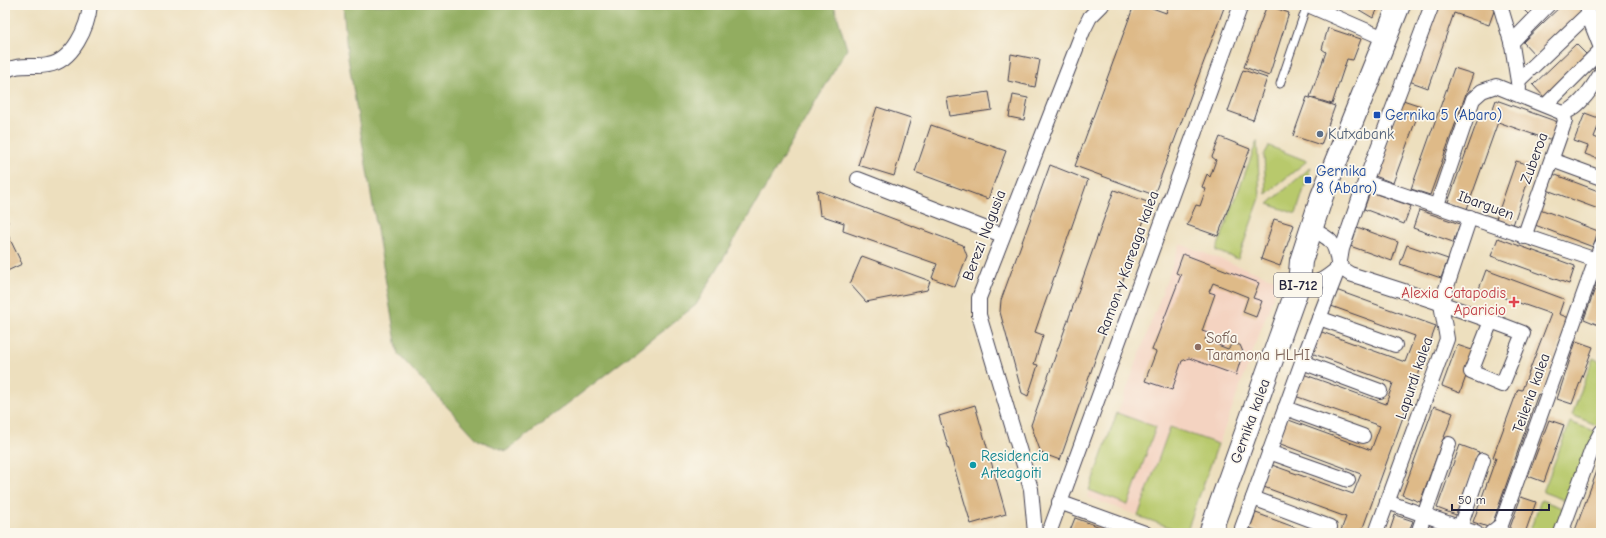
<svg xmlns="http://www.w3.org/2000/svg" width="1606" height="538" font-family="'Comic Neue',sans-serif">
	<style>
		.built { fill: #f4d3c1 }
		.green { fill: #b8c96c; stroke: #6d7654 }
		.forest { fill: #92ad60; stroke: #5a684e }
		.building { fill: #deba88 }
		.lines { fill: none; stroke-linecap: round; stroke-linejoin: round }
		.lane-casing { stroke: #403e4f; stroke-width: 9 }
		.street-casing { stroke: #403e4f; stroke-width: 16 }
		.primary-casing { stroke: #403e4f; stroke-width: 24 }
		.lane { stroke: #fff; stroke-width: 7 }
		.street { stroke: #fff; stroke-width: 14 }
		.primary { stroke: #fff; stroke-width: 22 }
		.transit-dot { fill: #1a4fb4; stroke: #fbf7ec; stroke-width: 1.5 }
		.service-dot { fill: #5c6f8a; stroke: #fbf7ec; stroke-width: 1.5 }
		.health-dot { fill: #e0444e; stroke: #fbf7ec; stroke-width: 1.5 }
		.education-dot { fill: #8d6e63; stroke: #fbf7ec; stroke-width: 1.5 }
		.culture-dot { fill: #0f9aa8; stroke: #fbf7ec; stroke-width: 1.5 }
		.labels { text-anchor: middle; stroke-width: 3.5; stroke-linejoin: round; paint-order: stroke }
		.shield { fill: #fbf7ec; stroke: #636270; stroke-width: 1 }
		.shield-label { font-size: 14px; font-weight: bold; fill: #22223b }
		.transit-label { font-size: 15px; fill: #164399; stroke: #fbf7ec; text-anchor: start }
		.service-label { font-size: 15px; fill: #4e5e75; stroke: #fbf7ec; text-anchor: start }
		.street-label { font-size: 15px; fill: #22223b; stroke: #fbf7ec }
		.health-label { font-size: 15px; fill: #be3a42; stroke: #fbf7ec; text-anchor: end }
		.education-label { font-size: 15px; fill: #785e54; stroke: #fbf7ec; text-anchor: start }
		.culture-label { font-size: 15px; fill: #0d838f; stroke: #fbf7ec; text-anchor: start }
	</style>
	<rect width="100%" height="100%" fill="#fbf7ec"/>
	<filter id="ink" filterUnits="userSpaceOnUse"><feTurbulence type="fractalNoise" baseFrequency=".025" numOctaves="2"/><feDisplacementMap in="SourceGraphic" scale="8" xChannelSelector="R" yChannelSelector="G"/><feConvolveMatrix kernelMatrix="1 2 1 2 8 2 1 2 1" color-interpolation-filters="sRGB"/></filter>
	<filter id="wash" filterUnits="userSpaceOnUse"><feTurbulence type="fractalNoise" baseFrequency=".012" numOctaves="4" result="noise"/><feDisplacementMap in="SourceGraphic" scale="16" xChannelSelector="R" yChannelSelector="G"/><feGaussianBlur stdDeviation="0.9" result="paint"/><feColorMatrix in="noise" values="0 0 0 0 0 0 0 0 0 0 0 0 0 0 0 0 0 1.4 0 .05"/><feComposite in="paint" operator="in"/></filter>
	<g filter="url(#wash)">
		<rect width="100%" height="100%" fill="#eddfbe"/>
		<!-- built -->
		<polygon class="built" points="1180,244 1279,281 1186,533 1087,497"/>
		<!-- green -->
		<g class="green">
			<polygon points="1257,141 1260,198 1238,259 1216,251"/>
			<polygon points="1269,146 1307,161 1266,194 1264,155"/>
			<polygon points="1311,167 1296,214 1268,204"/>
			<polygon points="1593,358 1601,362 1601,427 1572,415"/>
			<polygon points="1117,413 1156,427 1128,505 1089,490"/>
			<polygon points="1570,422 1599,433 1572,503 1543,492"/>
			<polygon points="1170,427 1218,444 1186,533 1138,516"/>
			<polygon points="1541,500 1568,510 1560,533 1529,533"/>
		</g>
		<!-- forest -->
		<polygon class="forest" points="343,5 834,5 847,49 696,305 506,451 478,440 398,354 347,52"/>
		<g id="blocks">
			<!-- building -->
			<g class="building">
				<polygon points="1134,5 1144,5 1166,13 1169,5 1225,5 1154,195 1075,166"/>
				<polygon points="1267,5 1289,13 1269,76 1244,67"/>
				<polygon points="1351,5 1380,5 1373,18"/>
				<polygon points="1435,5 1448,7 1449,5 1485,5 1495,8 1489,25 1454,13 1428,88 1409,81"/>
				<polygon points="1519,5 1537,5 1528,14"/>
				<polygon points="1562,5 1575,5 1582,12 1535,55 1523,42"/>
				<polygon points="1328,28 1361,39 1353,60 1347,59 1332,104 1310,97 1326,52 1322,49"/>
				<polygon points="1576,44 1589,57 1545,98 1533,85"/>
				<polygon points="1011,54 1040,60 1035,87 1008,81"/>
				<polygon points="1454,68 1473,74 1430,195 1411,189"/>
				<polygon points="1243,70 1267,78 1253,120 1228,111"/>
				<polygon points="989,92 992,110 950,116 947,98"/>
				<polygon points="1013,95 1028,98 1024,120 1009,117"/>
				<polygon points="1307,97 1335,106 1321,145 1293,136"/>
				<polygon points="1403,100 1421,106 1393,183 1375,176"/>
				<polygon points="1496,100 1558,122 1552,141 1498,122 1467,209 1448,202 1481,111 1491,114"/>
				<polygon points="877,107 911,118 894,176 858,165"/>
				<polygon points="1585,113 1601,119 1594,137 1601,140 1601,160 1585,154 1588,146 1574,141"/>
				<polygon points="931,125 1006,151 988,199 915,172"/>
				<polygon points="1220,137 1250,149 1218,236 1187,225 1196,205 1200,206 1206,189 1202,187 1207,174 1210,177 1216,160 1212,157"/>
				<polygon points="1516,161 1533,166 1513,225 1496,219"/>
				<polygon points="1050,165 1088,180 1035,332 1043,335 1034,364 1038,365 1028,396 1022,393 1000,312 1001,300"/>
				<polygon points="1553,174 1601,192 1601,210 1547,190"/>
				<polygon points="817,190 963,245 967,256 955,287 932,278 937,264 843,231 844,223 820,215"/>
				<polygon points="1114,190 1150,203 1060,460 1041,453 1031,425"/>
				<polygon points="1370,192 1411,206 1404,224 1364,209"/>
				<polygon points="1540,209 1598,231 1593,247 1535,225"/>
				<polygon points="1419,210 1460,224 1453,242 1413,228"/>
				<polygon points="5,215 8,222 5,229"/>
				<polygon points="1274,219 1294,225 1280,266 1261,259"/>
				<polygon points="1357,227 1398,242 1392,261 1350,246"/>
				<polygon points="5,229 22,264 5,272"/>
				<polygon points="1498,238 1575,266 1569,284 1491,256"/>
				<polygon points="1407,245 1448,259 1441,278 1400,264"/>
				<polygon points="1183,254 1259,283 1253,298 1262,301 1256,317 1243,312 1248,297 1213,283 1209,292 1215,294 1202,331 1208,333 1205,340 1228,349 1232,344 1240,345 1243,352 1236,375 1189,358 1182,361 1172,390 1145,381 1156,352 1152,350 1181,275 1176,273"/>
				<polygon points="862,256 930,281 927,290 866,302 850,284"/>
				<polygon points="1486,270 1564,299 1559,314 1569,318 1542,396 1538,394 1491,528 1473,522 1496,458 1493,457 1518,389 1522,390 1551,314 1479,289"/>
				<polygon points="1601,272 1601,326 1584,319"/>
				<polygon points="1336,290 1436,326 1361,533 1340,533 1346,517 1261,486 1269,464 1353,494 1361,474 1278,443 1286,419 1371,450 1380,426 1295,396 1303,374 1386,404 1393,383 1311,353 1319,331 1405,362 1415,336 1331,306"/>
				<polygon points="1576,341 1593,347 1572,404 1557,399"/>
				<polygon points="1457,345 1475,351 1460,393 1442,386"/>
				<polygon points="975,405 1006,514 971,524 939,416"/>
				<polygon points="1434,406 1453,413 1420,502 1402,495"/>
				<polygon points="1549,420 1564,425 1544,482 1528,476"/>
				<polygon points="1460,445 1479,452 1456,515 1437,508"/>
				<polygon points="1600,463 1601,464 1600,533 1574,533"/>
				<polygon points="1521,497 1536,502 1525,533 1508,533"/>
				<polygon points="1256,513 1310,533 1263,533 1250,528"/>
				<polygon points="1395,515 1413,521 1408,533 1389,533"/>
				<polygon points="1075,518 1103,528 1101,533 1069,533"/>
				<polygon points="1431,529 1443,533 1430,533"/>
			</g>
		</g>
	</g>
	<g filter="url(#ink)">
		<use href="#blocks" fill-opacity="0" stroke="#403e4f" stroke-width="1"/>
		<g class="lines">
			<defs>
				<polyline id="lane" points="1280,84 1307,5"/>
				<g id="street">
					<polyline points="1308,5 1386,39"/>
					<polyline points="1500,5 1512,45 1519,88"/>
					<polyline points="1587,5 1590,20 1601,48"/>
					<polyline points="1511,43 1548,5"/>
					<path d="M5,71C19,63 32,68 48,65C73,61 88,27 90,5"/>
					<polyline points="1518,81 1589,13"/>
					<polyline points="1546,105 1601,50"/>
					<path d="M1563,113C1579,109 1593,87 1601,73"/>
					<polyline points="1552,160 1601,178"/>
					<polyline points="858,179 1002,235"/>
					<polyline points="1365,182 1596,260"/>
					<polyline points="1437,205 1473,99 1482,91 1496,86 1563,113 1565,121 1524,237"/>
					<path d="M1311,229C1330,238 1335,241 1338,263"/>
					<path d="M1339,267L1350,274C1408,292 1466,311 1523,333L1502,385L1471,372L1491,321"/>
					<path d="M1299,284C1318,284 1324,280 1338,268"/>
					<polyline points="1319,318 1395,345"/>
					<polyline points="1302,362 1380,391"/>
					<polyline points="1285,408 1363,436"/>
					<polyline points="1269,452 1348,480"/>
					<polyline points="1253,498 1330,527"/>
					<polyline points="1059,502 1145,533"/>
					<polyline points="1387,502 1476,533"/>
					<polyline points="1035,533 1031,489 979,315 979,298 1083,31 1090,17 1102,5"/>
					<polyline points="1049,533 1241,5"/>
					<polyline points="1242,533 1242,528 1302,362 1339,267 1342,249 1365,182 1432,5"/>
					<polyline points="1376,533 1447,339 1441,304 1470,217"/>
					<polyline points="1418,533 1449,444"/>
					<polyline points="1458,533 1483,460"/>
					<polyline points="1491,533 1501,525 1601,246"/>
					<polyline points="1561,533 1592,449 1601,432"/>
				</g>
				<polyline id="primary" points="1210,533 1299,284 1301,261 1322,196 1399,5"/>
			</defs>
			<!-- lane casing -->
			<use href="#lane" class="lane-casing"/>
			<!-- street casing -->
			<use href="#street" class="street-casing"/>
			<!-- primary casing -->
			<use href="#primary" class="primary-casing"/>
			<!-- lane -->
			<use href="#lane" class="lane"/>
			<!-- street -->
			<use href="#street" class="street"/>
			<!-- primary -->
			<use href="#primary" class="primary"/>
		</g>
	</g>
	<!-- markers -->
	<g class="transit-dot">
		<rect x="1373" y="111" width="8" height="8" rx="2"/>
		<rect x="1304" y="176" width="8" height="8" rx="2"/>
	</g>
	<circle class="service-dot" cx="1320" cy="134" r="4"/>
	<path class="health-dot" d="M1512 296h4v4h4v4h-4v4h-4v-4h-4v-4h4z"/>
	<circle class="education-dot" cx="1198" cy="347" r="4"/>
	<circle class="culture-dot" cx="973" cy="465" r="4"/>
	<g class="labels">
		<!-- shield labels -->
		<rect class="shield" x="1274" y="273" width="48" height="24" rx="3"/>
		<g class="shield-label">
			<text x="1298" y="290">BI-712</text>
		</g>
		<!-- transit labels -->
		<g class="transit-label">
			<text x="1385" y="120">Gernika 5 (Abaro)</text>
			<text x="1316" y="176">Gernika<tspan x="1316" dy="17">8 (Abaro)</tspan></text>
		</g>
		<!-- service labels -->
		<g class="service-label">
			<text x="1328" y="139">Kutxabank</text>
		</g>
		<!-- street labels -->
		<g class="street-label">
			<text transform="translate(1534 158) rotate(-70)" y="5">Zuberoa</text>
			<text transform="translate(1486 205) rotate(20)" y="5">Ibarguen</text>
			<text transform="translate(984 235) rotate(-69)" y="5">Berezi Nagusia</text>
			<text transform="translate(1128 263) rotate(-70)" y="5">Ramon y Kareaga kalea</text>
			<text transform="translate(1414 378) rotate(-71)" y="5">Lapurdi kalea</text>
			<text transform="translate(1531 393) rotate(-70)" y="5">Teileria kalea</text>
			<text transform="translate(1250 421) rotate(-70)" y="5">Gernika kalea</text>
		</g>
		<!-- health labels -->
		<g class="health-label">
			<text x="1506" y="298">Alexia Catapodis<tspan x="1506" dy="17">Aparicio</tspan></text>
		</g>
		<!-- education labels -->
		<g class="education-label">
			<text x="1206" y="343">Sofía<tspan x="1206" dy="17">Taramona HLHI</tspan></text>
		</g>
		<!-- culture labels -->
		<g class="culture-label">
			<text x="981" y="461">Residencia<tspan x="981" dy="17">Arteagoiti</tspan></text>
		</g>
	</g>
	<!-- margin -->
	<rect width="1606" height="538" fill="none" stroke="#fbf7ec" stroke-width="20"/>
	<!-- scale -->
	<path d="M1452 504v6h97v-6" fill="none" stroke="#22223b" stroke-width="2"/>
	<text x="1458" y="504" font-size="12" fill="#22223b" stroke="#fbf7ec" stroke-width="3" paint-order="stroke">50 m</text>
</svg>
